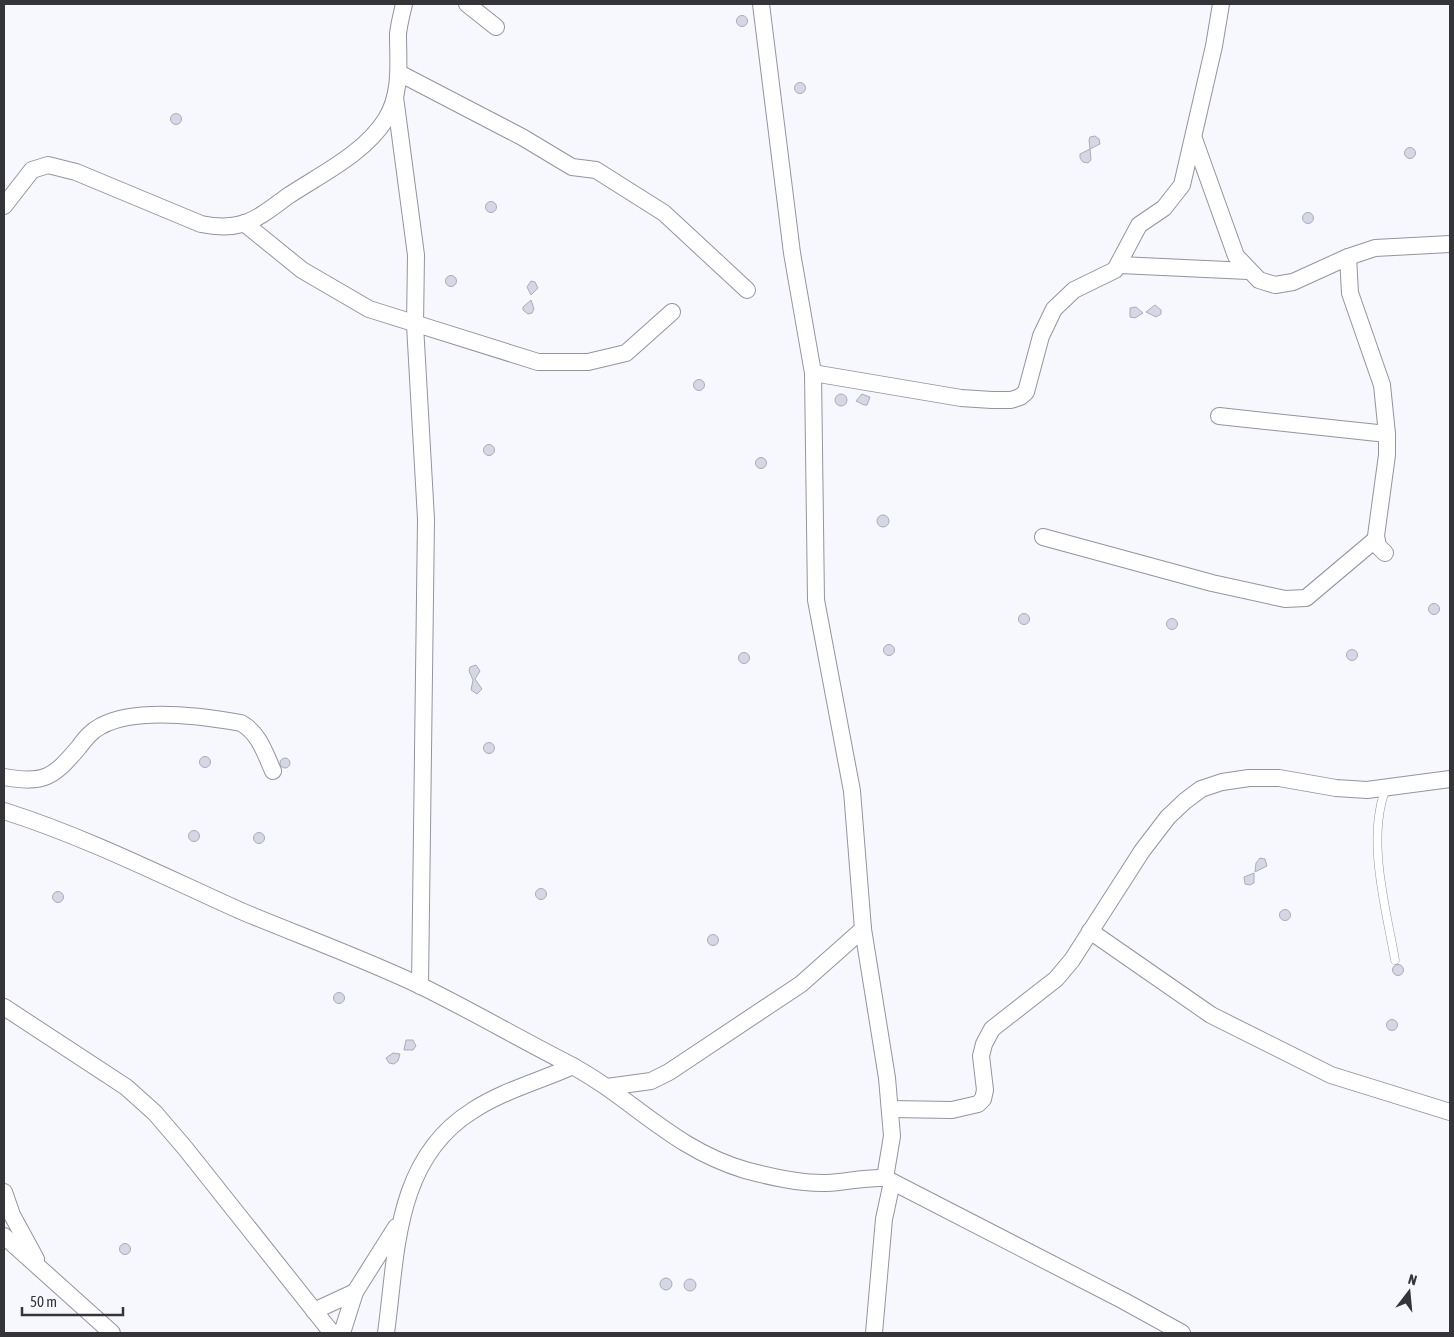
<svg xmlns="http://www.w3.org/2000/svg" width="1454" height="1337" font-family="'Asap Condensed',sans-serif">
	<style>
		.building { fill: #d5d7e4; stroke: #abacb9 }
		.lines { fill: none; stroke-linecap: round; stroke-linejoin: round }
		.lane-casing { stroke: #9294a0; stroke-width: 9 }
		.street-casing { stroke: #9294a0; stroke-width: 18 }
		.lane { stroke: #fff; stroke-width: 8 }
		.street { stroke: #fff; stroke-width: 16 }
	</style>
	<rect width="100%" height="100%" fill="#f7f8fd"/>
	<!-- building -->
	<g class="building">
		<circle cx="742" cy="21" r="5.5"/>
		<circle cx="800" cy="88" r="5.5"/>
		<circle cx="176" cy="119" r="5.5"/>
		<polygon points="1095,136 1099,139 1100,144 1090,149 1089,140 1090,137"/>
		<circle cx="1410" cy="153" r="5.5"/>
		<polygon points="1090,149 1091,160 1088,163 1083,162 1080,158 1080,154"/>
		<circle cx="491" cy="207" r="5.5"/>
		<circle cx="1308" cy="218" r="5.5"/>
		<circle cx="451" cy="281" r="5.5"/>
		<polygon points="531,281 535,282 538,288 531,295 527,287"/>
		<polygon points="531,300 534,309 532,313 528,314 523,310 523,307"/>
		<polygon points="1155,305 1161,310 1161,314 1156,317 1146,312"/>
		<polygon points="1136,307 1143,313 1135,318 1130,317 1130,308"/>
		<circle cx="699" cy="385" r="5.5"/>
		<polygon points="862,394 870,397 867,405 864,405 856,401"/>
		<circle cx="841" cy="400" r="6"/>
		<circle cx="489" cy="450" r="5.5"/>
		<circle cx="761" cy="463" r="5.5"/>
		<circle cx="883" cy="521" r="6"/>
		<circle cx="1434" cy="609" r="5.5"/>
		<circle cx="1024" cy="619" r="5.5"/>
		<circle cx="1172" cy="624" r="5.5"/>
		<circle cx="889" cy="650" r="5.5"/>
		<circle cx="1352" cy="655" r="5.5"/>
		<circle cx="744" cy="658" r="5.5"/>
		<polygon points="476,665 480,671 475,679 482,689 477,694 471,690 473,680 469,671 470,667"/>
		<circle cx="489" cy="748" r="5.5"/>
		<circle cx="205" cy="762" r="5.5"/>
		<circle cx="285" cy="763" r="5"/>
		<circle cx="194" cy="836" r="5.5"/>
		<circle cx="259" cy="838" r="5.5"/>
		<polygon points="1260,858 1265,859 1267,866 1255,872 1256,863"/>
		<polygon points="1254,873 1254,883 1250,885 1245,884 1244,877"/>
		<circle cx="541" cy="894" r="5.5"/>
		<circle cx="58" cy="897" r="5.5"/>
		<circle cx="1285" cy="915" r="5.5"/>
		<circle cx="713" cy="940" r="5.5"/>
		<circle cx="1398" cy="970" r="5.5"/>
		<circle cx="339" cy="998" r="5.5"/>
		<circle cx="1392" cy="1025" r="5.5"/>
		<polygon points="406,1040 413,1040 416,1046 413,1050 404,1050"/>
		<polygon points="393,1053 400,1054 398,1061 394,1064 389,1063 386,1058"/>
		<circle cx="125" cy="1249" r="5.5"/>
		<circle cx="666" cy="1284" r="6"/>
		<circle cx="690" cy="1285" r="6"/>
	</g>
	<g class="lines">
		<defs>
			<path id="lane" d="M1386,788C1366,839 1386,908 1395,960"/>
			<g id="street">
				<polyline points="467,4 496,27"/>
				<polyline points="761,4 792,253 813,373 816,600 852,791 863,929 887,1078 892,1136 885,1178"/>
				<polyline points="399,73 522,137 572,167 596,170 664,213 747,290"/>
				<polyline points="395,97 416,255 415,325 426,519 420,986"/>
				<polyline points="1194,139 1236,256 1259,280 1275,285 1293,282 1348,257 1375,248 1450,244"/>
				<path d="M4,206L32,170L48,165L76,172L201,224C216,227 228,228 242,224C259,219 274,206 288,196C321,174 364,154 386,119C402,93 398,62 398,34C399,24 402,13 404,4"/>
				<polyline points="244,223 302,270 369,309 538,362 588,362 626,353 672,312"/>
				<polyline points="1348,257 1350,293 1382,385 1387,434 1387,455 1376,536 1378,546 1385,553"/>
				<polyline points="1120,265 1248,271"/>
				<polyline points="813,373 961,398 992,400 1011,400 1020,397 1026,392 1041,336 1054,309 1074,290 1115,270 1139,225 1164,208 1182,185 1214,46 1221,4"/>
				<polyline points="1219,416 1387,434"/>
				<polyline points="1043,537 1212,583 1285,599 1306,598 1376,539"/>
				<path d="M4,777C44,784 53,778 79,747C85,739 91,731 101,726C136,707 202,716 241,723C259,733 265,753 273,771"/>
				<path d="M4,811C86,837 163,876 241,911C301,936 362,958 421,986C470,1010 518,1038 567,1063C632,1097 671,1148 745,1170C771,1177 800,1184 827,1183C846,1182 865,1177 885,1178L1124,1301L1182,1333"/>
				<polyline points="1090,931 1211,1015 1331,1075 1450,1112"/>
				<polyline points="4,1007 126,1087 155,1113 185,1148 332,1333"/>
				<polyline points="607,1087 651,1081 669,1072 801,984 863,929"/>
				<polyline points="891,1109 952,1110 978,1104 983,1099 985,1090 981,1056 984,1044 992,1029 1056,979 1072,960 1142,851 1168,817 1185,801 1201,789 1222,782 1249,778 1279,778 1336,788 1367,790 1450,779"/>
				<polyline points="4,1192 12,1215 36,1259"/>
				<polyline points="4,1236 112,1333"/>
				<polyline points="314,1311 355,1292"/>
				<polyline points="342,1333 355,1292 396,1227"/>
				<path d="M386,1333C397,1254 394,1160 472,1111C502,1091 540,1081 573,1066"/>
				<polyline points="874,1333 884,1219 892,1182"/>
			</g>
		</defs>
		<!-- lane casing -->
		<use href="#lane" class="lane-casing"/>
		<!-- street casing -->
		<use href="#street" class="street-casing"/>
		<!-- lane -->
		<use href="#lane" class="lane"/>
		<!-- street -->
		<use href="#street" class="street"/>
	</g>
	<!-- border -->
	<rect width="1454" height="1337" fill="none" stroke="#343439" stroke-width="10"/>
	<!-- north arrow -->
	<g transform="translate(1409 1292) rotate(16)" stroke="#f7f8fd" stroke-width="4" paint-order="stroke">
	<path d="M0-4L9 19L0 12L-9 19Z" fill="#343439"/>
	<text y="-8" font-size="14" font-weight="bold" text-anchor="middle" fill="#343439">N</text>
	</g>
	<!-- scale -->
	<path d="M22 1307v8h101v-8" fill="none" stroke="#343439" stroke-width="2.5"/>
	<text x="30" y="1307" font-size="15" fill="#343439" stroke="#f7f8fd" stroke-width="4" paint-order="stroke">50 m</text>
</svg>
